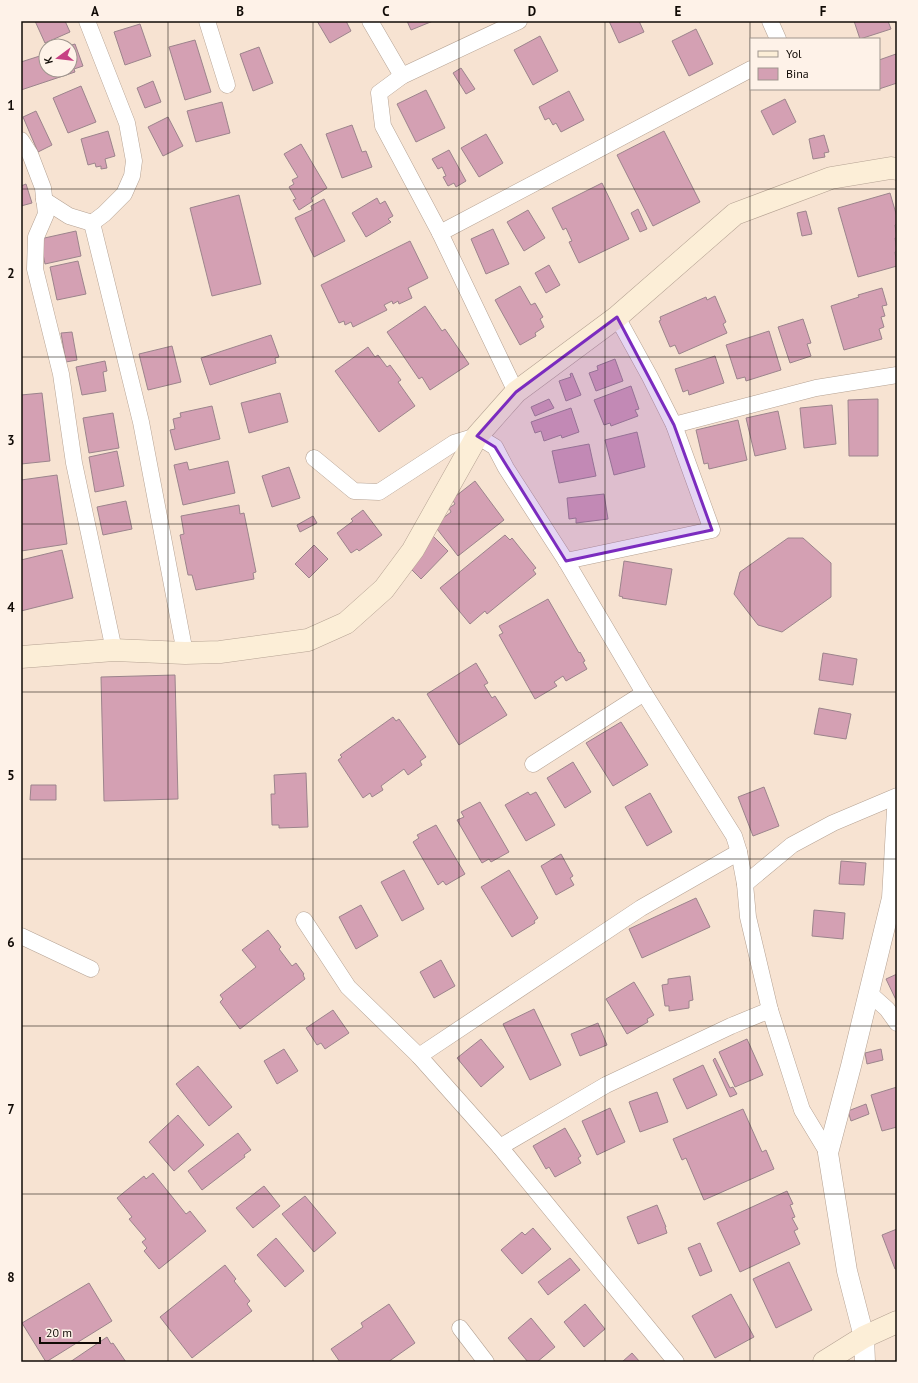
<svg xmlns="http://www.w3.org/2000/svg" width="918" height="1383" font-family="'PT Sans',sans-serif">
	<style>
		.building { fill: #d4a0b3; stroke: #9c848c }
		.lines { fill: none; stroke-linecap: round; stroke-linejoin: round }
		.minor-casing { stroke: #b5a293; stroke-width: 17 }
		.tertiary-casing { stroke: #b5a293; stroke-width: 21 }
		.secondary-casing { stroke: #b5a293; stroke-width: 23 }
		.minor { stroke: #fff; stroke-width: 16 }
		.tertiary { stroke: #fff; stroke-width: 20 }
		.secondary { stroke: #fceed7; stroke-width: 22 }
		.marked { fill: #7b2cbf; fill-opacity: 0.2; stroke: #7b2cbf; stroke-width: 3; stroke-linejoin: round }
		.grid { fill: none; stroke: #110b06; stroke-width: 1; stroke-opacity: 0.55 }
		.neatline { fill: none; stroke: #110b06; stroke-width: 1.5 }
		.grid-label { font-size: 13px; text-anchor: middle; font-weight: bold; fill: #110b06 }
	</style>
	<rect width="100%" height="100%" fill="#f7e3d2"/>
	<!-- building -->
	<g class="building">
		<polygon points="35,21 65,21 70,32 45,43"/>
		<polygon points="317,21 346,21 351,31 330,43"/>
		<polygon points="407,21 433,21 411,30"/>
		<polygon points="609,21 639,21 644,32 619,43"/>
		<polygon points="854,21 888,21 891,29 860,39"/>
		<polygon points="140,24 151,56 125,65 114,32"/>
		<polygon points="696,29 713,64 689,76 672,41"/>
		<polygon points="540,36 558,71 533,85 514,50"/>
		<polygon points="195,40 211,92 185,100 169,47"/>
		<polygon points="75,44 83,66 74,69 75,72 21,90 21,62 46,54 46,70 70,70 70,46 68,46"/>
		<polygon points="259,47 273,83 253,91 240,54"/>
		<polygon points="896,54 897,59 897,83 879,89 879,60"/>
		<polygon points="461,68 475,89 466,94 453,73"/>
		<polygon points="153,81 161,102 145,108 137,88"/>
		<polygon points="81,86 96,122 68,133 53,98"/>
		<polygon points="426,90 445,128 416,142 397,104"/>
		<polygon points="569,91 584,120 561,132 556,123 553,125 549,118 545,120 539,107"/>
		<polygon points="785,99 796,122 773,135 761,111"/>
		<polygon points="222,102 230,133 196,142 187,111"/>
		<polygon points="36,111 52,145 38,152 23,117"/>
		<polygon points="168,117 183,146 163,156 148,127"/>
		<polygon points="352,125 362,152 366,151 372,167 342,178 326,134"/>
		<polygon points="108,131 115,156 105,159 107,168 101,169 101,166 96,167 95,163 88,165 81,139"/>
		<polygon points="664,131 700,202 653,226 617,155"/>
		<polygon points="486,134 503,163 479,177 461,148"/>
		<polygon points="824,135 829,152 824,153 825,157 813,159 809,139"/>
		<polygon points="301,144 327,188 311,198 313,201 299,210 293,200 296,199 289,187 294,184 292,180 298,177 284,154"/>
		<polygon points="449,150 466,181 456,187 454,183 448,186 443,177 446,176 442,167 438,169 432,159"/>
		<polygon points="602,183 629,239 579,263 569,242 572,241 566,228 563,230 552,208"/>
		<polygon points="26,184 32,203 21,206 21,186"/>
		<polygon points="890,193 897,217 897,224 895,225 897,238 895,238 897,251 895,252 897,266 858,277 838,208"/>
		<polygon points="239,195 261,284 212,296 190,208"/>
		<polygon points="377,198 380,204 385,201 393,216 388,219 391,222 366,237 352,213"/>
		<polygon points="324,199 345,241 314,257 295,218 312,210 311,206"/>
		<polygon points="638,209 647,229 640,232 631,213"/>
		<polygon points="528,210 545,238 524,251 507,222"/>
		<polygon points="806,211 812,234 802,236 797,213"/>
		<polygon points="493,229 509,264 486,274 471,239"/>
		<polygon points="76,231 81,256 45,264 40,239"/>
		<polygon points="410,241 428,278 408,288 412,298 399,304 398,301 393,304 392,301 384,305 387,310 353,327 351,322 345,325 344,321 339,323 321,285"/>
		<polygon points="78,261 86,294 57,300 50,267"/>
		<polygon points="549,265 560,285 546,293 535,273"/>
		<polygon points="520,286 531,305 535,303 543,317 540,319 544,327 535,333 536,336 520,345 495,300"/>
		<polygon points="882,288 887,305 882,306 885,316 881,317 884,327 879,329 882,339 844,350 831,306 859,297 858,295"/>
		<polygon points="715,296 726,322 723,324 727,333 679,354 675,345 670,347 659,321 661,320 660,317 706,297 707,300"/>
		<polygon points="425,306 442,331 445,329 469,364 430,390 422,377 419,379 387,332"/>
		<polygon points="803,319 811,343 807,344 811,356 790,363 778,327"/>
		<polygon points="769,331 781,370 746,381 745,377 737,379 726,345"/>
		<polygon points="72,332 77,360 66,362 61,333"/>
		<polygon points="271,335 279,357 275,358 276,363 210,385 201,358"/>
		<polygon points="172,346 181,382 148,390 139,354"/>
		<polygon points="368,347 375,357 378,355 387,367 390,365 401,380 398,382 415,406 379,432 335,371"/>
		<polygon points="715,356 724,383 689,395 688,390 683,392 675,369"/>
		<polygon points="615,359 623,381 596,391 589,373 598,370 597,366"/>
		<polygon points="105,361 107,371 103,372 106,391 82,395 76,367"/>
		<polygon points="572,373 581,395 566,401 559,381 571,377 570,374"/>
		<polygon points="631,386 639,409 635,410 638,416 611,426 610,423 604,425 594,400"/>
		<polygon points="42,393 50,461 21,464 21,395"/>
		<polygon points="280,393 288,422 249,433 241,403"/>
		<polygon points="549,399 554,408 535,416 531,407"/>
		<polygon points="878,399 878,456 849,456 848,400"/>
		<polygon points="832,405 836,444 804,448 800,408"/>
		<polygon points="212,406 220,439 175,450 170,430 175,429 173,419 181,417 180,413"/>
		<polygon points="571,408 579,432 562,438 561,435 544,441 541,431 535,433 531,422"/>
		<polygon points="778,411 786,449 755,456 746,418"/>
		<polygon points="113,413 119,448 89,453 83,418"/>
		<polygon points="738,420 747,460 709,469 708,463 704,464 696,430"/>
		<polygon points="637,432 645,467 614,475 605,440"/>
		<polygon points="589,444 596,476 559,483 552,451"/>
		<polygon points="117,451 124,486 95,492 89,457"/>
		<polygon points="228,461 235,493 183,505 174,465 187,462 189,470"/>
		<polygon points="289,467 300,498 272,507 262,476"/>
		<polygon points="57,475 67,544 21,551 21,480"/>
		<polygon points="475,481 504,520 458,556 434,525 451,512 449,508 455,504 452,499"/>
		<polygon points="604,494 608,519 576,523 576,518 569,519 567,498"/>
		<polygon points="126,501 132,529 103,535 97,507"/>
		<polygon points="239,505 240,514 244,513 256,572 253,573 254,579 196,590 192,575 188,575 180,535 184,534 181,516"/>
		<polygon points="363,510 382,535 359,551 357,549 351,553 337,533 353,521 351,519"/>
		<polygon points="313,516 317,523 300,532 297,525"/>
		<polygon points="429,532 448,551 421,579 407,565"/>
		<polygon points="505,535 510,540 512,538 536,568 533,570 536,574 487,614 485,611 470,624 440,588"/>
		<polygon points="788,538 803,538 831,563 831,597 782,632 758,625 734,594 740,572"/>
		<polygon points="314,545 328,559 309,578 295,564"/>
		<polygon points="62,550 73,598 21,611 21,560"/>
		<polygon points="624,561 672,569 666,605 622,598 623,597 619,596"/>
		<polygon points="548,599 579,653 580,652 585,661 583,662 587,669 566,681 563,676 554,682 557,686 535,699 499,635 503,633 499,626"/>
		<polygon points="823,653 857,659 853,685 819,680"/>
		<polygon points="476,663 488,683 484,685 492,698 495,696 507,715 459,745 427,694"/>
		<polygon points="175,675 178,799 104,801 101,677"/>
		<polygon points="819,708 851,714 846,739 814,734"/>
		<polygon points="393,717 396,721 399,719 426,757 420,761 422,765 408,775 404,769 381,786 383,790 372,797 370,793 363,798 338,760 342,757 340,755"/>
		<polygon points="621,722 648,765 613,786 586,743"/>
		<polygon points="573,762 591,792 565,808 547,778"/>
		<polygon points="306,773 308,827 279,828 279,825 272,825 271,794 275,794 274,775"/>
		<polygon points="31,785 56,785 56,800 30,800"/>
		<polygon points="764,787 779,826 753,836 738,797"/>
		<polygon points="528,792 530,795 536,792 555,825 526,841 505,805"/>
		<polygon points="650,793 672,832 647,846 625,807"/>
		<polygon points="480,802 509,852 491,862 489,859 482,863 457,820 464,817 461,812"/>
		<polygon points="436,825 465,874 446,885 443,881 438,885 413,842 419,838 417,835"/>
		<polygon points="561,854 573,876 570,878 574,885 556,895 541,866"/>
		<polygon points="841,861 866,863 864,885 839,884"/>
		<polygon points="404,870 424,909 402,921 381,882"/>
		<polygon points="509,870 538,918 534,921 535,923 512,937 481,887"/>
		<polygon points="696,898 710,927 642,958 629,929"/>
		<polygon points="361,905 378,936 356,949 339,917"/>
		<polygon points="814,910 845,913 843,939 812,936"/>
		<polygon points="268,930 281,947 279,949 292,966 296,963 304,974 303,975 305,979 240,1029 220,1002 223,999 220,995 256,967 242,950"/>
		<polygon points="441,960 455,986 434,998 420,972"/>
		<polygon points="897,974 897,1002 886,979"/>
		<polygon points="690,976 693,1000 689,1001 689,1008 669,1011 669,1006 665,1006 662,985 668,984 668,979"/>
		<polygon points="634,982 654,1015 647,1019 648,1022 627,1034 606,999"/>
		<polygon points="534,1009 561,1065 530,1080 503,1024"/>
		<polygon points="333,1010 349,1033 325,1049 321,1043 317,1045 306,1028"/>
		<polygon points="598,1023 607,1045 580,1056 571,1034"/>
		<polygon points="481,1039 504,1067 481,1087 457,1058"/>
		<polygon points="747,1039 763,1075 735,1087 719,1052"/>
		<polygon points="284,1049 298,1071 277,1084 264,1061"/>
		<polygon points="881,1049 883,1060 867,1064 865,1053"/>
		<polygon points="715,1058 730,1088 733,1087 737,1094 730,1097 713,1060"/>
		<polygon points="703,1065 717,1095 687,1109 673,1079"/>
		<polygon points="198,1066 232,1107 209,1126 176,1084"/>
		<polygon points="897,1087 897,1127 882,1131 871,1095"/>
		<polygon points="657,1092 668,1122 640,1132 629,1102"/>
		<polygon points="866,1104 869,1114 851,1121 848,1111"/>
		<polygon points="610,1108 625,1142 597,1155 582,1121"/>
		<polygon points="743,1109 762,1152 766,1150 774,1169 704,1200 686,1158 682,1160 673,1139"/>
		<polygon points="178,1115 204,1145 174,1171 149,1142"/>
		<polygon points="565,1128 581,1156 578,1158 581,1163 555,1177 549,1167 546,1169 533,1146"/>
		<polygon points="238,1133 251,1150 244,1155 245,1157 202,1190 188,1171"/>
		<polygon points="153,1173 186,1214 190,1211 206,1231 159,1269 144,1251 147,1248 142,1242 146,1239 129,1219 132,1217 117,1198 144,1176 146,1179"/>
		<polygon points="264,1186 280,1206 253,1228 236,1208"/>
		<polygon points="787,1191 793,1204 790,1205 795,1217 792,1218 798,1229 794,1231 800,1244 740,1272 717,1223"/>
		<polygon points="305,1196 336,1233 314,1252 282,1214"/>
		<polygon points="657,1205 666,1227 665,1227 667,1233 638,1244 627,1217"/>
		<polygon points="533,1228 551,1249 522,1274 501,1250 522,1232 525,1235"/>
		<polygon points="897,1229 897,1269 895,1269 882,1235"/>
		<polygon points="276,1238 304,1271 285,1287 257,1255"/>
		<polygon points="700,1243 712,1271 700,1276 688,1248"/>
		<polygon points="570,1258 580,1270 548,1295 538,1282"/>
		<polygon points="789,1262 812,1310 776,1328 753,1279"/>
		<polygon points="225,1265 236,1279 234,1281 250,1301 247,1304 252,1311 192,1358 160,1317"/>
		<polygon points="89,1283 112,1321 46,1362 22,1323"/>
		<polygon points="731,1294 754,1337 715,1358 692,1316"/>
		<polygon points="389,1304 415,1343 388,1362 340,1362 331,1349 363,1327 361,1323"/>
		<polygon points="585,1304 605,1329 584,1347 564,1322"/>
		<polygon points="531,1318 555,1347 537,1362 528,1362 508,1338"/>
		<polygon points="107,1337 111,1344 113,1343 126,1362 70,1362"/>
		<polygon points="632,1353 640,1362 622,1362"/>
	</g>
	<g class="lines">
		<defs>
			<g id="minor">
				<polyline points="87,21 127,123 134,161 132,176 124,194 104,214 92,223 141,422 185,653"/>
				<polyline points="207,21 227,85"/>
				<polyline points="370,21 402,76"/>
				<polyline points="770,21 778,39"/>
				<polyline points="21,140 30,154 43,188 46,214 36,237 35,269 61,374 74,463 114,650"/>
				<polyline points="44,200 69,216 92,223"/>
				<polyline points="440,233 751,69"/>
				<polyline points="516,392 440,233 383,126 379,93 402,76 519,21"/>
				<polyline points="674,425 816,388 897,375"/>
				<polyline points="314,458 354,491 379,492 454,443 477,436 495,447 506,468 566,561 644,693 734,836 739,852 745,884 748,917 770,1010 802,1110 828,1153"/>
				<polyline points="566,561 712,530 674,425 650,377 617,317"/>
				<polyline points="533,764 644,693"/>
				<polyline points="745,884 792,845 833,823 897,796"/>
				<polyline points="304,920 348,987 419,1056 500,1147 676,1362"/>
				<polyline points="21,936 91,969"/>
				<polyline points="869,993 887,1009 897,1023"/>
				<polyline points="419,1056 641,908 739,852"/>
				<polyline points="500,1147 606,1085 731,1026 770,1010"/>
				<polyline points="460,1328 486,1362"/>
			</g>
			<polyline id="tertiary" points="865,1362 864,1337 847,1271 828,1153 851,1066 892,898 897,810"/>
			<g id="secondary">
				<polyline points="21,657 114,650 185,653 220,652 308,640 346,623 384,589 413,550 477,436 516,392 617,317 735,214 831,178 891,168 897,169"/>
				<polyline points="824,1362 864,1337 897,1322"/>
			</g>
		</defs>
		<!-- minor casing -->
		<use href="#minor" class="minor-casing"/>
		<!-- tertiary casing -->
		<use href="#tertiary" class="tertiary-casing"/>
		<!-- secondary casing -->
		<use href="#secondary" class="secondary-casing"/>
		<!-- minor -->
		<use href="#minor" class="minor"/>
		<!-- tertiary -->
		<use href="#tertiary" class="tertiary"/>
		<!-- secondary -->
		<use href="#secondary" class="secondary"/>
	</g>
	<!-- marked area -->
	<path class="marked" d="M617,317L674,425L712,530L566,561L495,447L477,436L516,392Z"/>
	<!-- grid -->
	<path class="grid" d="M168,21V1362M313,21V1362M459,21V1362M605,21V1362M750,21V1362M21,189H897M21,357H897M21,524H897M21,692H897M21,859H897M21,1026H897M21,1194H897"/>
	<!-- border -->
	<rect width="918" height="1383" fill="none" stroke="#fef2e8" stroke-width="44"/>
	<!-- legend -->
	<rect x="750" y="38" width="130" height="52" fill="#fef2e8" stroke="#9f968e"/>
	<rect x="758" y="51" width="20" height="6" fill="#fceed7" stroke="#9f968e"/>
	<text x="786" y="58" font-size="12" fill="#110b06">Yol</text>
	<rect x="758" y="68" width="20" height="12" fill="#d4a0b3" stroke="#9f968e"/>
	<text x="786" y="78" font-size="12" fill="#110b06">Bina</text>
	<!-- north arrow -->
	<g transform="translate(58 58) rotate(255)"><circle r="19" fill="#fef2e8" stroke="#9f968e"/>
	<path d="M0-3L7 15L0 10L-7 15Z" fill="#c74183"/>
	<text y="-6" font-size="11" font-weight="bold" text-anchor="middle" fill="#110b06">K</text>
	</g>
	<!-- scale -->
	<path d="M40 1337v6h60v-6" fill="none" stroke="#110b06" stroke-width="2"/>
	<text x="46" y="1337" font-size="12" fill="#110b06" stroke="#fef2e8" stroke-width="3" paint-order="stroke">20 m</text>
	<rect x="22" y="22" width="874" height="1339" class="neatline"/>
	<g class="grid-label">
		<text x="95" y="16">A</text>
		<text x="240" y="16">B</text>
		<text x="386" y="16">C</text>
		<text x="532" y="16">D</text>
		<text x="678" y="16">E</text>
		<text x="823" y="16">F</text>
		<text x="11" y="110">1</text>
		<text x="11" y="278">2</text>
		<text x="11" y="445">3</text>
		<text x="11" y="612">4</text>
		<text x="11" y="780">5</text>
		<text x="11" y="947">6</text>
		<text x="11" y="1114">7</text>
		<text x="11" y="1282">8</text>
	</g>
</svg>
